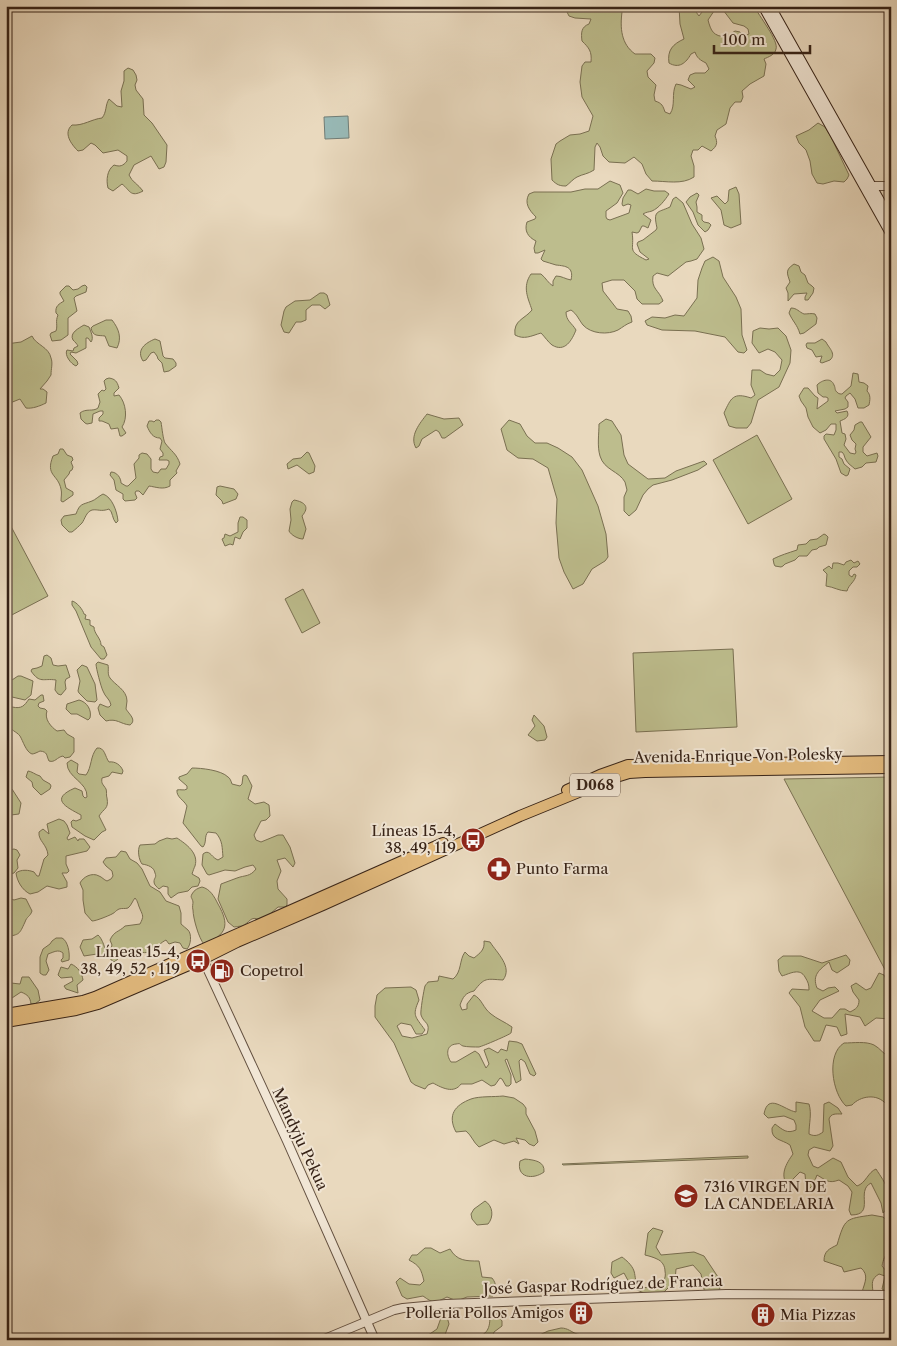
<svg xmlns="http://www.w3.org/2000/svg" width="897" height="1346" font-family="'Libre Caslon Text',serif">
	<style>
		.green { fill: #bdbd8d; stroke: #7a7052 }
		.water { fill: #98b9b6; stroke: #717d76 }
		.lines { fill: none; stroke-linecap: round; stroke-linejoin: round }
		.tertiary-casing { stroke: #635040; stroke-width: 10 }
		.secondary-casing { stroke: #362216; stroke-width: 11 }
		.primary-casing { stroke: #362216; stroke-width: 12 }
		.tertiary { stroke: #f1e6d5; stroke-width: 8 }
		.secondary { stroke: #f1e6d5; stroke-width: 9 }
		.primary { stroke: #e4bc7f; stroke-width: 10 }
		.labels { text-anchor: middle; stroke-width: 4; stroke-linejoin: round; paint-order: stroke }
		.shield { fill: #f1e6d5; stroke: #6e5d4f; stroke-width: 1 }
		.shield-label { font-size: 14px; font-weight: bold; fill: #362216 }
		.street-label { font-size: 15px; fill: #362216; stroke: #f1e6d5 }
		.poi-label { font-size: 15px; fill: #362216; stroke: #f1e6d5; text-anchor: start }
	</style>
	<rect width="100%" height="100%" fill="#e9d9be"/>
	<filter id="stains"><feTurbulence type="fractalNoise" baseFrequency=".004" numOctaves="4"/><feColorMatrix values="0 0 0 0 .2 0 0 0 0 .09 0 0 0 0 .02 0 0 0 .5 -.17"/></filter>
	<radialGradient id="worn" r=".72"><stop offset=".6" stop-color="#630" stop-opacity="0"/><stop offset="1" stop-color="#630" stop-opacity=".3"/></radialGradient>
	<!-- green -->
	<g class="green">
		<path d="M564,6H579L581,9L587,10V6H603L608,11L610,6H617L622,12C620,28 621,44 635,54H651L655,58L654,63L647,71L648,77L656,85L654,95L655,101C662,103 663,106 665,112L670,114C676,105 671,94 676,84L681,85L691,89L695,87L688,80L690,75L695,73H705L709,69L706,63C700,60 697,58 695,52L691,54C686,63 679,69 669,63C667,50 673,44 684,39L680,24L679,6H698L696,12L699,16L702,12L705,6H713L714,11L708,20C711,31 713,36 726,37L735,31L740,32L744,36L749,34L748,29L744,26L733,23L720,6H754C759,16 779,41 776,49C775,55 768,57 764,59L766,64L764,76L750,84L742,91L743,97L741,102H735L730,108L726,124L717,130L715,136C718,143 717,146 711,151L702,146L698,150H693L691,156L694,166V177C682,185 666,181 652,181L646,174L642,164L634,157L625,163L609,162L603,156L600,147L597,143L595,147L594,170C588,174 583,174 577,177C573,179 570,183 566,186C560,186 557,185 552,180L551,159L556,144L560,141L570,135L580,134L589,131L593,116L582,97L580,82L582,66L585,62H591C592,51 589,48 582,41C581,33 581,27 589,24L591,19L575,18L569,16Z"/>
		<path d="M128,68L133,70L136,75L137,80L135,85L136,90L143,99L144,115L152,123L167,145L166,162L164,167L159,169L151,156L134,165L129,175C132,182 138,184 143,191C130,198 130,190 122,184L113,191L108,188C106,180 107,170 114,165C120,167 123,166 127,161V156L118,150L103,153L95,145L91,143L83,150L78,151C71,144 63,133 72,125C83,126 92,119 102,118C107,112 105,105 109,99L117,106L122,107L121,91L124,81V71Z"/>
		<polygon points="818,123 825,127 831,137 849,175 847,179 844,182 834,181 823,184 817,183 812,174 810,161 806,150 799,143 796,136 809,130"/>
		<path d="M610,181L620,185L623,193L617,203L606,211V217L607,219L610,220L629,213L631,205L628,204L623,206L622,204L623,198L628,190H631L638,194L646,189L654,191H665L669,194C665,200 659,208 652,211C649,212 646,212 643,214L651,220L648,228L644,226H642L639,232L637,233L632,232C635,250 626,250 646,260L649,259L640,252L637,244L638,242L643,240L656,230L657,228C653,210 657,213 670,207L673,199L676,197L683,203L692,224L701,238L704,249L697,259L691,261L686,262L668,276L657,273L653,276C651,289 659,290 663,301L659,304H642L637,299L635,291L624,280H612L602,283L603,291L617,309L628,311L631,316L632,322C626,324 623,327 618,330C608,335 591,334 583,325C579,320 577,314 571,310L566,312C566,321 572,323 576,330C572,340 565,353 552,345C548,342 545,337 541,333C531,336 524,340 515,335C513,320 525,319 532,310C528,298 522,287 531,274H541C546,278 548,283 553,286V281L556,276C562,276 565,279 571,280C574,267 566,266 556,265C552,264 547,262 543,261L541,259L545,250L538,253H535L534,248L536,241C528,237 524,231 527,222L535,219L536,217C529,210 524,203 529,194L534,192H571L585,189H598Z"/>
		<polygon points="736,187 739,194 741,224 731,228 724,225 721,210 711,198 717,196 725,204 728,201 729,190"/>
		<polygon points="697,193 699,195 696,202 697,207 697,212 702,215 702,220 704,222 709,223 711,225 708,230 705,232 698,225 693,212 686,202 690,197"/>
		<polygon points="713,257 719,261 723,277 736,297 741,309 742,335 747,350 744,353 738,352 725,337 695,331 662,330 647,325 645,321 652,317 665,318 675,315 684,316 697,298 698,280 702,268 705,261"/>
		<path d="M794,264L799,266L801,272L805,275L808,283L812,286L814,288L813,293L808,300H805V297L807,293L794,294L788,301V293L786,288L790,282C787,273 785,270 794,264Z"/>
		<path d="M85,285L87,287L86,292L76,296L74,298L77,311L68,318V335L61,340L52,341L50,335L51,333L56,331C58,325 55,322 58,315L56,313C55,306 59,304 64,301L60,294V292L66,286H69L73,290L78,289L82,286Z"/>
		<polygon points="320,293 324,293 327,295 330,305 325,309 320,305 312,305 306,310 306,320 301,322 296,322 289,333 284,332 281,325 284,311 286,307 295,301 310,300"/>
		<path d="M791,308C797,308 799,312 804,314C808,314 811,313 815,314L817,318L816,324L804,333L800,334C797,324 793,322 789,313Z"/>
		<path d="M106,320H112C119,329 122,338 117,348L109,346L105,336C98,335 93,337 91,328L93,326Z"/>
		<path d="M84,325L89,327C91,332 94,338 91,342L88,338H86V348L76,353L71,352L70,354L77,361L78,364L76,366C71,364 64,355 67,350L73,351L74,348L78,346C77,344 75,342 73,340C69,333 79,328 84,325Z"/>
		<path d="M760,328L769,329L778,328L786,336L791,350L790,363L779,387L758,400L751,423L747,428H736L729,426L724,413C731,398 733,392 751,398L755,395L751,385L752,370H760L766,374L774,376L780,370L782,360L775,352L768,349L759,353L752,343L753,331Z"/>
		<path d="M32,336C36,345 49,347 51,358C53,363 51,369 51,375L47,381L40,389H43L47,392L46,403C40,406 32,409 26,408L20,399L10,403L6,402V344L21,342Z"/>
		<path d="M155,339L160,341L163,356L165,358L173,359L176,363V366L169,371L164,372L162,363L158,359L157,356L154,352L151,353L146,360L143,361C136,350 145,343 155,339Z"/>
		<path d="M822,339L826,342C828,347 837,354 830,360C827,361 825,362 822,363L820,362L822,356L816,357L812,350L807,348L806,345L807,343H815Z"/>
		<path d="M853,373L858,374L859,382L864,383L868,386L867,391C871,395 870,400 869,405L864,408H858L855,399L850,393L846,396L845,398L848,402V407L845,409L835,411L837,413L847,411C850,417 845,419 840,421L842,433L845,434L846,439L844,445L850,453L855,454L856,452L855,449L856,444L852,440L850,435L854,430L855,425L860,422H862L871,437L863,447V452L867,456L877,453L878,456L876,462L866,463L862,467L855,469C852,466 848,464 846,460C844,457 845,455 842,452H839V457L842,459L844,464L850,469L848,475L846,476L841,473L836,459L824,439V436L826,434L834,435L836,430V424H831L826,430L820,433L813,427L808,417L806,408L801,401L799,396L804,388H808L815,396L818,398L817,409L828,401V398L826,397H823L818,393L817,385C822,380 831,377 834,385C836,389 834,390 838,393C839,394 841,394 842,394L851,386Z"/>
		<path d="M109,378C115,379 117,381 119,388L114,393V396L119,395C126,403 128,418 122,427L126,433L122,436H120L118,428L111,429L109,424L102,421H99V418L103,414V411H100L93,414L92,423L87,424L85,423L81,419L80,413C86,408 93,412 98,408L100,402L98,394L102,390L104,391L106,389L104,381L106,379Z"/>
		<path d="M427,414L444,419L459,418L463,425L445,438H442L439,432L436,430L422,439L419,446L416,448C409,436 420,423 427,414Z"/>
		<path d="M606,419L612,421L621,435L624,455L628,464L648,479L665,478L676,471L704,461L707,464L698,470L672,480L653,485L648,489L643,495L636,510L629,516L624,511V497L627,490C626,487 626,485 625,482C619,471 604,470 600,456C597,446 599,434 599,424Z"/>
		<path d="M156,420H159L161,422C162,428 163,439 165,443C171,451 177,454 180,464L176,471L177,473L170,480V486C163,490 156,487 149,486L143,495L139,491H136L135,493L137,498L135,500L125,501L123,499V494L116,490L114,480L110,475L111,472C117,472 121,478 121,483L126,486H128L136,478L134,464L139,458V455L142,453L147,454L151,459V469L153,472L158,473L161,469H166L169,464V461L167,460H159L160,457L163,456V453L160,449L162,441L160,438C153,438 150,433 147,426L149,421H152L154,422Z"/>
		<polygon points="509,420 520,424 527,436 535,443 547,443 558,448 572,457 582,470 598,506 606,534 608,557 605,561 592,569 583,584 573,589 564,572 559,558 556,523 557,499 548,468 533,459 518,458 507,450 501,429"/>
		<polygon points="757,435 792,499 748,524 713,460"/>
		<path d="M60,449H63L67,455L72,457L73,460L71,462L73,467L72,470L70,471L69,474L64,480L66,488L73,492V495L63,502L61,501C61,497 62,493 61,489C58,474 45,476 53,456L58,454Z"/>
		<polygon points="307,452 309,453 315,466 314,472 309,474 297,465 288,469 287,464 293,459 301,458"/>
		<polygon points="220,486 234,489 238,494 236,499 223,504 222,501 216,495 217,487"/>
		<path d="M103,494C112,497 117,511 118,521L116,523C112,519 113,512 109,509C101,512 98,509 92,510C86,512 85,519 82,523C79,526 76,529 72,532H69L62,525L61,520L64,516L76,514C80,503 82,505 92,501C95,500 99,496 103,494Z"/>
		<path d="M294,500C305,502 310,507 302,516L306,529L303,539C298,539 291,535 289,531L291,520L290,509L292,502Z"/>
		<polygon points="6,517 48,596 6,618"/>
		<polygon points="240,517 243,517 247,520 247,528 243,532 240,539 235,537 233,545 230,544 225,546 222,539 224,538 225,534 230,536 238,532 238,523"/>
		<path d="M824,534L826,535L828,537L826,545L819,547L817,549L812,550L807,556H799L795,560L785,564L783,566L781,567L775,566L774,564L773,559C781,555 788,553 797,550L798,545L806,544L810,540L817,539Z"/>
		<path d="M851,560L854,563L858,561L860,564L857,567H853L849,571V575L852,577L854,574L856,575C855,582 849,584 847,591C839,591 834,587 826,586L827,574L823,570L829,566L832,569L833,563H838L844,565L846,562Z"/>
		<polygon points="303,589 320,623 302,633 285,599"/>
		<path d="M72,601C77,602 83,610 84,614L86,615L85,619L90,620V625L94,627C94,634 101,638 101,645L104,647L107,655L104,659H101L91,647L76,611L72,605Z"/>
		<polygon points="733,649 737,727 636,732 633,653"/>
		<path d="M47,655L51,658L53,665L58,666L66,665L70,677L66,679L65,682L66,689L61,695L58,694L55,690L56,680C43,678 40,684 31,671L32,669L37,668L42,666L44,656Z"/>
		<path d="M98,662L108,665C109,669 107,674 110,678C115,685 127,690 127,701C127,704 126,706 126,709C129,714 137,720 130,725C120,724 117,718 106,721L100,715L98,708L100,704L107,707H109L111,705C110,699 105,697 103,691C101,687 96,668 96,664Z"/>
		<polygon points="82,665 87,667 95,684 97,700 95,702 87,701 79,693 78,691 80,681 77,670"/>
		<polygon points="18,676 21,676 33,681 31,695 25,700 12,697 10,698 10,706 9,709 6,709 6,684"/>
		<path d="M41,695H43L44,701L39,703L38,706L40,708L45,709L47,711C44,719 51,727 57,731L64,730L67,734L74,738V752L70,757L65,758L63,756C57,757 55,763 49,761C46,755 48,752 40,751C38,752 34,754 32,754C26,752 23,741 20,736C16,731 11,731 8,724L10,719V709L12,707C22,709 24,706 29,699L35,700Z"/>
		<path d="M79,700C87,702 92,710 90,718L88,720L77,714H71L66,709L67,704Z"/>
		<polygon points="534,715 544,726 547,737 545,740 537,741 528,735 535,726 532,720"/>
		<path d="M97,748C105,747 105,757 109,762C115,761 121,765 123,771L122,774L112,772L109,776L102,778C101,784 103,784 106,789C107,791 106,796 107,798C109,809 104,808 99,816L106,830L102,832L94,840L85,836L72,827L71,822L73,820L76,821L81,819V815C66,807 49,799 75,788L82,791L83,796L85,798L87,797C88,782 67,778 67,763L71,760L78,764L77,772L79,774L86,775C92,767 90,756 97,748Z"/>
		<path d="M192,768C201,768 221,770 228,777C230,778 231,781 232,784L240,786L242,784L243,776L245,775L247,776L252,786L248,799L255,804L264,802L269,805L270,816L266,820L261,821L254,835L256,840L261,842L278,835H283L290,847L295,863L293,867L285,858L277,860L281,871L277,881L278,889L287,899V905L285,907H278L270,914L260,920C250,915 250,923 242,926C241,926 234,927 234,927L228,922L218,899L221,884C226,882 232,880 237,878C245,875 250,877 256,869L253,865L245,867L235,871L225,870L209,875L207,874L202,865L203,854C209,849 211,856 216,859L218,860L223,857C222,848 223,841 216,833L208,832C204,836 207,842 203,847L201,846L183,823L187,806C184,800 176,797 177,790C180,789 184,791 187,789V786L179,779V777L187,774Z"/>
		<path d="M28,771C31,771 36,775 40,776L43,780L50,784L51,786L50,789L41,795L33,787L32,782L26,777Z"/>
		<polygon points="891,777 891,981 784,779"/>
		<polygon points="6,785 12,789 21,803 19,814 11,815 6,821"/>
		<path d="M59,819L64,821L67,825L70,833L67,838L68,840L75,837L78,841L79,839H84L90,847L87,851L66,856V864L69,871L67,873H62L67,882V887L59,889L47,886L38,892L30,894C22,890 17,881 16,873C21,869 29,870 34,872L37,876H39L44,859L48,855C47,844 38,841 39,832L43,829L49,834L47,824Z"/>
		<path d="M167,838L172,839L177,838C186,844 199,853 195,866C194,868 193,871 192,874L199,878L200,881L198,886L192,887L188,891L178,893L171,898L168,894V887L163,886L159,889C157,887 154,885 154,882C154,877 157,878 155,873C154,867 148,865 142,864C139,860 137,850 140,845L155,844L159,841Z"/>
		<polygon points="14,849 17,850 20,855 17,860 18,868 14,873 7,875 6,856 9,850"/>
		<path d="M121,851L126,852L130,859L137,863L142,869L150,886L160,892L166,901L179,906L181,913V924C183,926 186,928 188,930C192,934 191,945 187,949L183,948L180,943L175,942L169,944L166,940C156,945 151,957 138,951L136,952L133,957L131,958L128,957L126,952L122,951L119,953L118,959L114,962L111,960L110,952L112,945L110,940C114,931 119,932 125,926L140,924C144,916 143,916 140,909C138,905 138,901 135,898C133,900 131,906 128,908C125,909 122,908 119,909C115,911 116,912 112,914C108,916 96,921 92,921L85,913L83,900V890L80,883C83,877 92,872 99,876C102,877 104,880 107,881L111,879L113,876L112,871L106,866L103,862L106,858L116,857Z"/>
		<path d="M202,887C210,889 214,896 218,904C230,925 227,935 204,944C199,939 193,918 193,910C192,907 193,904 193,902C192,897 190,898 192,894C194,890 198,888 202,887Z"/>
		<path d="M6,897L14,900L21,898L26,899L32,911C30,917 27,916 25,922C19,935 20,934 6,937Z"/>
		<path d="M98,935C102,938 107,951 105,956L103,957L97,954L84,956L80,947L83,940L92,939Z"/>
		<path d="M56,938H62C68,941 70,953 69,960L62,962L61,960L63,958V953C58,949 54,952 48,954L46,961L49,970L46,975H43L40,973V957L43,949L50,944L52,941Z"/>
		<path d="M484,941L490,942C497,953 513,967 503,980C486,979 485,977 474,991C465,993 463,997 460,1005L462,1010L467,1009V1004L474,995C482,999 483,1008 491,1014C497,1019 505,1022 512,1027L511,1033C509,1035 483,1046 479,1047C475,1047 467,1047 463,1046C458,1044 462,1043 456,1044C446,1045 446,1055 451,1062H456L475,1051L479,1054L486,1068L489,1064L484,1050L489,1048L498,1053L501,1049L507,1051L509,1041L517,1042L522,1044L536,1074L534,1076L530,1074L525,1062L521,1059L519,1061L521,1080L516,1083L507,1059L505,1060L511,1075V1084L509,1086H506L502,1079L500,1078L495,1085L491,1086L482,1080L472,1084H461C454,1094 442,1088 433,1083L428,1085L425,1089L415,1085L411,1082L394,1043L375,1017V1006L377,995L385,988L411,987L416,990L419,1000C412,1016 415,1016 425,1030L422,1034H416L411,1025L401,1023L397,1026L402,1036L412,1038L427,1034C431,1022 424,1024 421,1015C420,1012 424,989 425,986C426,984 427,984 428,982L438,981L439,976L453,979C462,972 459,960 465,952L469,956L474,958C480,953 485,950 484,941Z"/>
		<path d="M846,955L850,960L849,965L837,973L832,970L829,962C819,970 812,975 817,988L823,991L828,988L835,987L839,991L820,1000L812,1011L824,1018H832L840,1009H845L850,1012C856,1009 859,1007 859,1000L853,992L851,986L856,983L866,990L871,988L879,973L884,975L890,987L891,1019L876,1018L865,1026L860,1017L845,1014L847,1034L841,1036L837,1027L826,1025L820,1041H814L805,1027L800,1007L789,993L792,989L809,990C809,984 808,982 805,977C800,968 791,973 782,976L779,971L778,960L783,956H801L822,963Z"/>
		<path d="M71,964C78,967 82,973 83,980L77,985L78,993L66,989L64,986L73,981L72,977L61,978L58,975L61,967L68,969Z"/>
		<path d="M22,977H29L38,990L40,1000L35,1004H31C30,997 28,995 21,992L9,1000L7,996L6,986L11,983L20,984Z"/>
		<path d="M844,1043C853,1043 866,1041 874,1045C880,1048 884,1055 891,1058V1116C889,1112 888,1107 886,1104C877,1093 860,1096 852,1105L846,1106C832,1093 826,1054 844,1043Z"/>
		<path d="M503,1096L514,1098L523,1104L526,1108V1114L535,1131L538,1142L534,1146L529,1144L525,1140L516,1138L519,1144L514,1141L504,1144L494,1140L479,1147C473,1142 472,1136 466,1131L456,1132C447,1115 455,1105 471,1099C479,1096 495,1097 503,1096Z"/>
		<path d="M796,1102L809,1104C812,1114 809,1123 809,1134C815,1137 819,1135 823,1132L824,1104L829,1102L838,1108L842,1114C836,1114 831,1113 829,1119L833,1146L830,1151L814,1147L809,1150L808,1155L813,1166L818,1168L833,1158L841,1162L848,1177L857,1186C866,1183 868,1172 876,1169C885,1183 897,1198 883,1213L881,1203L871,1183C855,1191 876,1215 851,1215L849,1210L852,1192L848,1186L839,1180C828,1184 826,1180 817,1175L813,1185L809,1189L806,1185L805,1174L800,1172L787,1185C780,1174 786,1164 793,1154L790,1145C781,1139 771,1140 772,1128L775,1124C783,1130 787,1134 796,1130V1125L794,1120L784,1116L768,1118L764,1114C768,1092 784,1110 796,1112Z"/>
		<polygon points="748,1156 748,1158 563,1165 562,1164"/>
		<path d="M525,1159C534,1160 545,1161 544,1172C533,1180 516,1178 520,1161Z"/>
		<path d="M485,1201C493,1206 494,1217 488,1224L477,1225L472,1219L471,1214L474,1209Z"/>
		<path d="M872,1215L883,1217L888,1221L891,1238V1251C885,1254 883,1260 882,1266C889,1274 894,1282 887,1292L882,1289L885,1276L879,1274C871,1279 872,1283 873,1292H862C865,1282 869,1275 861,1268L844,1272L842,1267L824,1261C824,1251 829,1249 837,1245C845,1218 845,1219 872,1215Z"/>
		<path d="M653,1228L663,1231L656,1247L661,1255L694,1252L704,1256L718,1277L720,1288L717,1294H705L701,1274L693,1265L676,1269L675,1281L660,1296L649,1295L632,1288L624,1273L614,1278L611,1273L612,1262L622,1257C626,1260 632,1265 634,1271C636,1278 634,1280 640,1287C651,1289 668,1286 665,1271C665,1266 662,1261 657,1259C653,1257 649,1256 645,1255L648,1233Z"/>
		<path d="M425,1248H431L440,1253L450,1249C457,1261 466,1261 479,1261L482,1277L492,1278C497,1284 496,1289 493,1296L467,1297L457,1301L447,1297C435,1303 434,1304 423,1296L407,1299L402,1296L396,1282L400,1278L409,1284L420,1285L424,1281C421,1269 420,1266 409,1260L412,1255H417Z"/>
		<path d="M495,1312L502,1321V1326L494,1332L491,1340H473C488,1333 490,1330 490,1314Z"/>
		<polygon points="442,1315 447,1317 449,1324 443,1340 421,1340 437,1329"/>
		<path d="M561,1328C568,1328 571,1332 577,1334C585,1336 592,1336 599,1340H529L548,1331Z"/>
	</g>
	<!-- water -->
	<polygon class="water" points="348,116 349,138 325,139 324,117"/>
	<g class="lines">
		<defs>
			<g id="tertiary">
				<polyline points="866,186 891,186"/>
				<polyline points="201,955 287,1141 375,1340"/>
				<polyline points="322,1340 394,1310 403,1308 446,1304 726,1294 891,1295"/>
			</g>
			<g id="secondary">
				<polyline points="763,6 891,234"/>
				<polyline points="770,6 891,221"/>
			</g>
			<g id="primary">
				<polyline points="567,790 600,775 628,765 891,761"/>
				<polyline points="6,1014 83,1001 95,997 443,843"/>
				<polyline points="6,1022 76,1010 98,1004 203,959 237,942 323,905 520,816 613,778 629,773 645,772 891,768"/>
			</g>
		</defs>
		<!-- tertiary casing -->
		<use href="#tertiary" class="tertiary-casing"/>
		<!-- secondary casing -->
		<use href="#secondary" class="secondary-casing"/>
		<!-- primary casing -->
		<use href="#primary" class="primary-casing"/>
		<!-- tertiary -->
		<use href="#tertiary" class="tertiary"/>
		<!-- secondary -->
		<use href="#secondary" class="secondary"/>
		<!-- primary -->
		<use href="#primary" class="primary"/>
	</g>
	<!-- icons -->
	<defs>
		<symbol id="bus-disc" viewBox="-11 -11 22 22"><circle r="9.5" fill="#8f2418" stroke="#f1e6d5"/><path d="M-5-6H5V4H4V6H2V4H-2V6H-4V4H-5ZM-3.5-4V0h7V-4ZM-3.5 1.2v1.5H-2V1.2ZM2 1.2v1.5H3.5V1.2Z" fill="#fff"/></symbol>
		<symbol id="pharmacy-disc" viewBox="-11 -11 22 22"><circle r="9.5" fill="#8f2418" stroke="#f1e6d5"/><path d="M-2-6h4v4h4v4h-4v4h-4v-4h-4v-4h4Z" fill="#fff"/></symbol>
		<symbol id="fuel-disc" viewBox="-11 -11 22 22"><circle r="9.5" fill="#8f2418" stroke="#f1e6d5"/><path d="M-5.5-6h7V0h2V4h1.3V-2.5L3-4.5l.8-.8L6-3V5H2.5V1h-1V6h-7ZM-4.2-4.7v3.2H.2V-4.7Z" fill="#fff"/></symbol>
		<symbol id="school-disc" viewBox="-11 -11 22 22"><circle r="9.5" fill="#8f2418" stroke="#f1e6d5"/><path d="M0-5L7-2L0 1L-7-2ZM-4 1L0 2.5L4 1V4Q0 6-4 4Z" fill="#fff"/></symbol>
		<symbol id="building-disc" viewBox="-11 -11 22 22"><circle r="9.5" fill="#8f2418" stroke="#f1e6d5"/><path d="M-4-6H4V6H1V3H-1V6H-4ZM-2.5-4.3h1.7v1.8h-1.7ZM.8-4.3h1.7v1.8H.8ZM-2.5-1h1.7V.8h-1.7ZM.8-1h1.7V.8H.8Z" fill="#fff"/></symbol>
	</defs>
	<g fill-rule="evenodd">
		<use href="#bus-disc" x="459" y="826" width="28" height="28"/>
		<use href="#pharmacy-disc" x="485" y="855" width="28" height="28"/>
		<use href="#bus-disc" x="184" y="947" width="28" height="28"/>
		<use href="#fuel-disc" x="208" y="957" width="28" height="28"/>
		<use href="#school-disc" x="672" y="1182" width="28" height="28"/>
		<use href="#building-disc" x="567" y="1299" width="28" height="28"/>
		<use href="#building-disc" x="749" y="1301" width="28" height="28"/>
	</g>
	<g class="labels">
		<!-- shield labels -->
		<rect class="shield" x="570" y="773.5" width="50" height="23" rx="4"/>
		<g class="shield-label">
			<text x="595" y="790">D068</text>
		</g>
		<!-- street labels -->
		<g class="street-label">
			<text transform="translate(738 756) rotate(-1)" y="5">Avenida Enrique Von Polesky</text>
			<text transform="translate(300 1139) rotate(65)" y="5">Mandyju Pekua</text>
			<text transform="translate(603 1285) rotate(-2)" y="5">José Gaspar Rodríguez de Francia</text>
		</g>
		<!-- poi labels -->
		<g class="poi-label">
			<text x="456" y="836" text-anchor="end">Líneas 15-4,<tspan x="456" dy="17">38, 49, 119</tspan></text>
			<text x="516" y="874">Punto Farma</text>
			<text x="180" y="957" text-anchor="end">Líneas 15-4,<tspan x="180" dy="17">38, 49, 52 , 119</tspan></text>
			<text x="240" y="976">Copetrol</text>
			<text x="704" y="1192">7316 VIRGEN DE<tspan x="704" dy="17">LA CANDELARIA</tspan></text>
			<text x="564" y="1318" text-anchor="end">Polleria Pollos Amigos</text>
			<text x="780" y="1320">Mia Pizzas</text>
		</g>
	</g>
	<!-- margin -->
	<rect width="897" height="1346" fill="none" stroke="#e9d9be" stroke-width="25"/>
	<rect x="8" y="8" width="882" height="1331" fill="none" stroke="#362216" stroke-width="2.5"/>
	<rect x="12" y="12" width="872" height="1321" fill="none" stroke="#362216"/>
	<!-- scale -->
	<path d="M714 45v8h96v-8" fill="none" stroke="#362216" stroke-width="2.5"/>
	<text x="722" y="45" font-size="15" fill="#362216" stroke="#f1e6d5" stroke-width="4" paint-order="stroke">100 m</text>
	<rect width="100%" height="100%" filter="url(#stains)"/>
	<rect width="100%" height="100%" fill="url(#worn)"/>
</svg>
